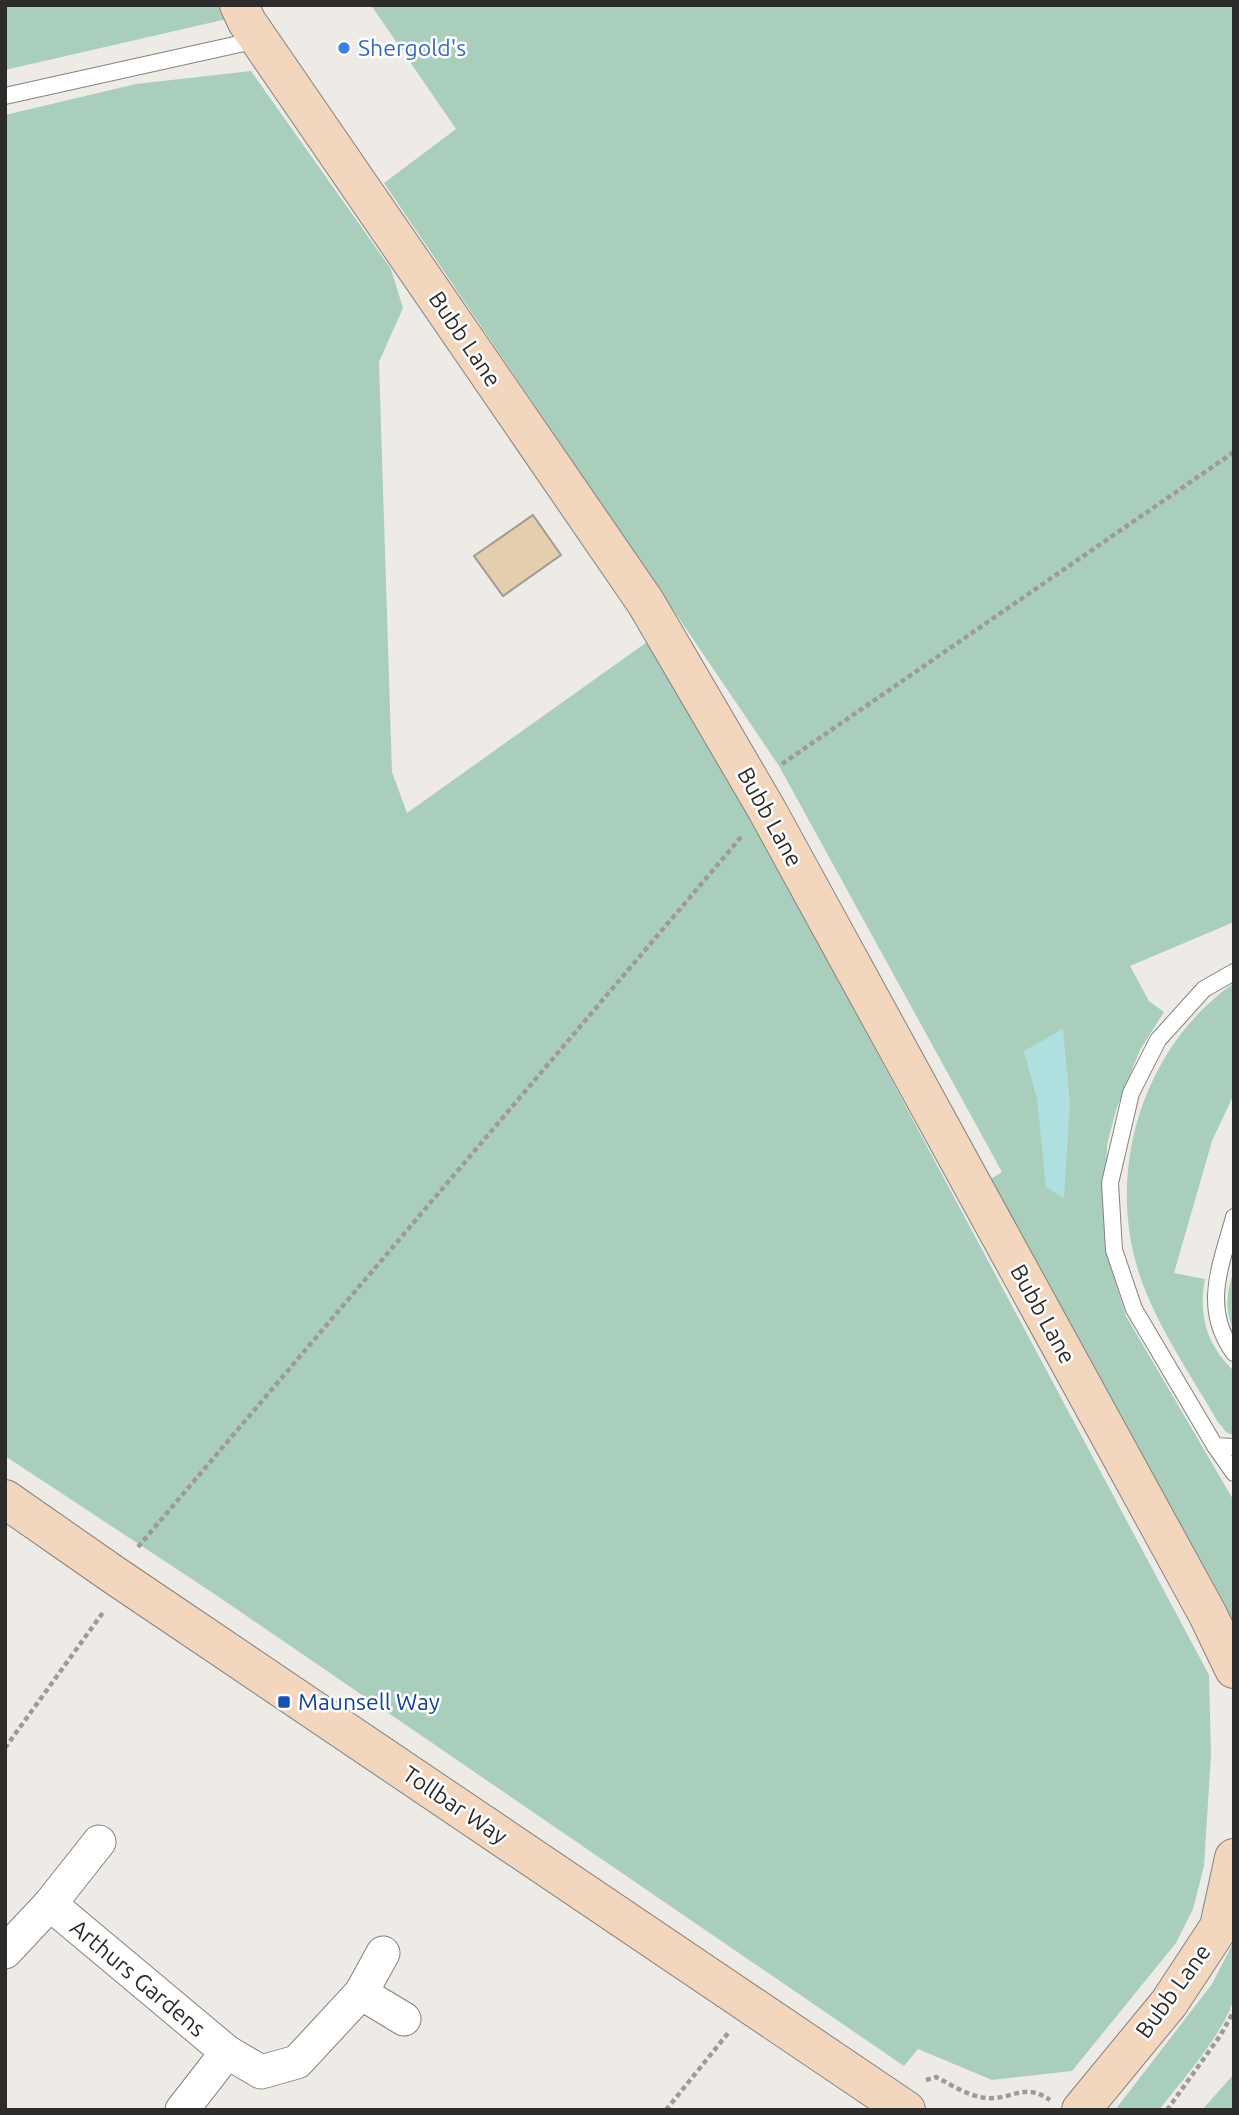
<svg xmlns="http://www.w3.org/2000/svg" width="1239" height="2115" font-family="Ubuntu,sans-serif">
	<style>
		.green { fill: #a9cfbc }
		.water { fill: #afdfdf }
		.building { fill: #e4ceae; stroke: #9d9b97; stroke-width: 2 }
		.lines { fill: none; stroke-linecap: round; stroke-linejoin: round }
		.lane-casing { stroke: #84827e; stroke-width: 18 }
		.street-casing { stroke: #84827e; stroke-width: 35 }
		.secondary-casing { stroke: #84827e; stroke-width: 40 }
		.path { stroke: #9d9b98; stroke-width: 4.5; stroke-dasharray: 5 3.5; stroke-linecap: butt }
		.lane { stroke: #fff; stroke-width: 16 }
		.street { stroke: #fff; stroke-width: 33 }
		.secondary { stroke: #f3d6be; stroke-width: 38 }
		.shop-dot { fill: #3f7fe0; stroke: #fff; stroke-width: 2.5 }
		.transit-dot { fill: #1a4fb4; stroke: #fff; stroke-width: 2.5 }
		.labels { text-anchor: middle; stroke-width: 5; stroke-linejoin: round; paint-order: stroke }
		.shop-label { font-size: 23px; fill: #366cbe; stroke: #fff; text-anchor: start }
		.street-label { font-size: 23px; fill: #2d2c2a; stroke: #fff }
		.transit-label { font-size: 23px; fill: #164399; stroke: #fff; text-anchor: start }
	</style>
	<rect width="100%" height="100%" fill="#eeebe7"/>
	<!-- green -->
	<g class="green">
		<polygon points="5,5 220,5 227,19 5,70"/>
		<polygon points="371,5 1234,5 1234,922 1130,966 1149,1001 1164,1012 1140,1050 1116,1110 1107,1145 1105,1235 1109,1262 1126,1316 1234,1501 1234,1640 986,1182 1002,1172 779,766 384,183 456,129"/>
		<polygon points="251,71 391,269 403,308 379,362 392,772 407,813 647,642 754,822 1209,1675 1211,1755 1204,1866 1193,1909 1176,1943 1072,2071 992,2080 918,2049 904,2066 213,1593 5,1456 5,115 136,84"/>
		<path d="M1234,983V1094L1212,1141L1174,1273L1205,1279C1198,1315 1207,1346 1234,1371V1436L1226,1432L1218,1422C1191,1375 1161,1333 1142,1282C1103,1176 1141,1048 1234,983Z"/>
		<path d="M1232,1276H1234V1331C1225,1312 1226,1296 1232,1276Z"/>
		<path d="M1234,1941C1234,1957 1238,1987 1233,2001C1223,2034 1181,2082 1159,2110H1115L1212,1984Z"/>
		<polygon points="1234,2074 1234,2110 1202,2110"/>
	</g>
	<!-- water -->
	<polygon class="water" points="1063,1029 1070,1104 1064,1198 1046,1187 1037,1099 1024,1051"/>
	<!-- building -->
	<polygon class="building" points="533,515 561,555 503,596 474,556"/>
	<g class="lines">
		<defs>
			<g id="lane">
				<polyline points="5,96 257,40"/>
				<polyline points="1234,972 1204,989 1158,1040 1131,1093 1110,1183 1114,1250 1134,1309 1215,1446 1234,1447"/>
				<path d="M1234,1217C1221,1266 1201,1307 1234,1353"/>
				<polyline points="1215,1446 1234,1473"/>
			</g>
			<g id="street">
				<polyline points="50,1904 227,2052 261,2072 297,2062 361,1993 383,1953"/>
				<polyline points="5,1952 50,1904 99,1842"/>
				<polyline points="361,1993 404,2019"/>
				<polyline points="182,2110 227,2052"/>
			</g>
			<g id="secondary">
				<polyline points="239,5 247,22 646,603 767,810 1208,1615 1234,1669"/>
				<polyline points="5,1499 114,1575 906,2110"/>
				<polyline points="1081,2110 1169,2003 1219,1927 1234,1858"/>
			</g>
		</defs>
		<!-- lane casing -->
		<use href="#lane" class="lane-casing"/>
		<!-- street casing -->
		<use href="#street" class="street-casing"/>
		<!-- secondary casing -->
		<use href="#secondary" class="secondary-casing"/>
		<!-- path -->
		<g class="path">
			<polyline points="782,764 1234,452"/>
			<polyline points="138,1547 742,836"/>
			<polyline points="5,1748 104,1611"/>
			<path d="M926,2080L936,2077C954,2086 973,2100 995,2098C1016,2096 1027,2084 1050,2100"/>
			<polyline points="666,2110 729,2032"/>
			<polyline points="1167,2110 1220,2036 1234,2011"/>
		</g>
		<!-- lane -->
		<use href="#lane" class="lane"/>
		<!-- street -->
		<use href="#street" class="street"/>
		<!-- secondary -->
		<use href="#secondary" class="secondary"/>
	</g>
	<!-- markers -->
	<circle class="shop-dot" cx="344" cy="48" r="7"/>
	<rect class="transit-dot" x="277" y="1695" width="14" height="14" rx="3.5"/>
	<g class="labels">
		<!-- shop labels -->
		<g class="shop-label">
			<text x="358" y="56">Shergold's</text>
		</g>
		<!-- street labels -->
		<g class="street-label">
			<text transform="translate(465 339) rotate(56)" y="8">Bubb Lane</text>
			<text transform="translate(770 817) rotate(61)" y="8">Bubb Lane</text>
			<text transform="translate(1043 1314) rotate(61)" y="8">Bubb Lane</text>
			<text transform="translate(455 1805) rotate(34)" y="8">Tollbar Way</text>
			<text transform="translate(138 1978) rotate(40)" y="8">Arthurs Gardens</text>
			<text transform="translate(1173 1991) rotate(-54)" y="8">Bubb Lane</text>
		</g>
		<!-- transit labels -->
		<g class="transit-label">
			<text x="298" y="1710">Maunsell Way</text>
		</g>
	</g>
	<!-- border -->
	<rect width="1239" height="2115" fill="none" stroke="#2d2c2a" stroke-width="14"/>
</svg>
